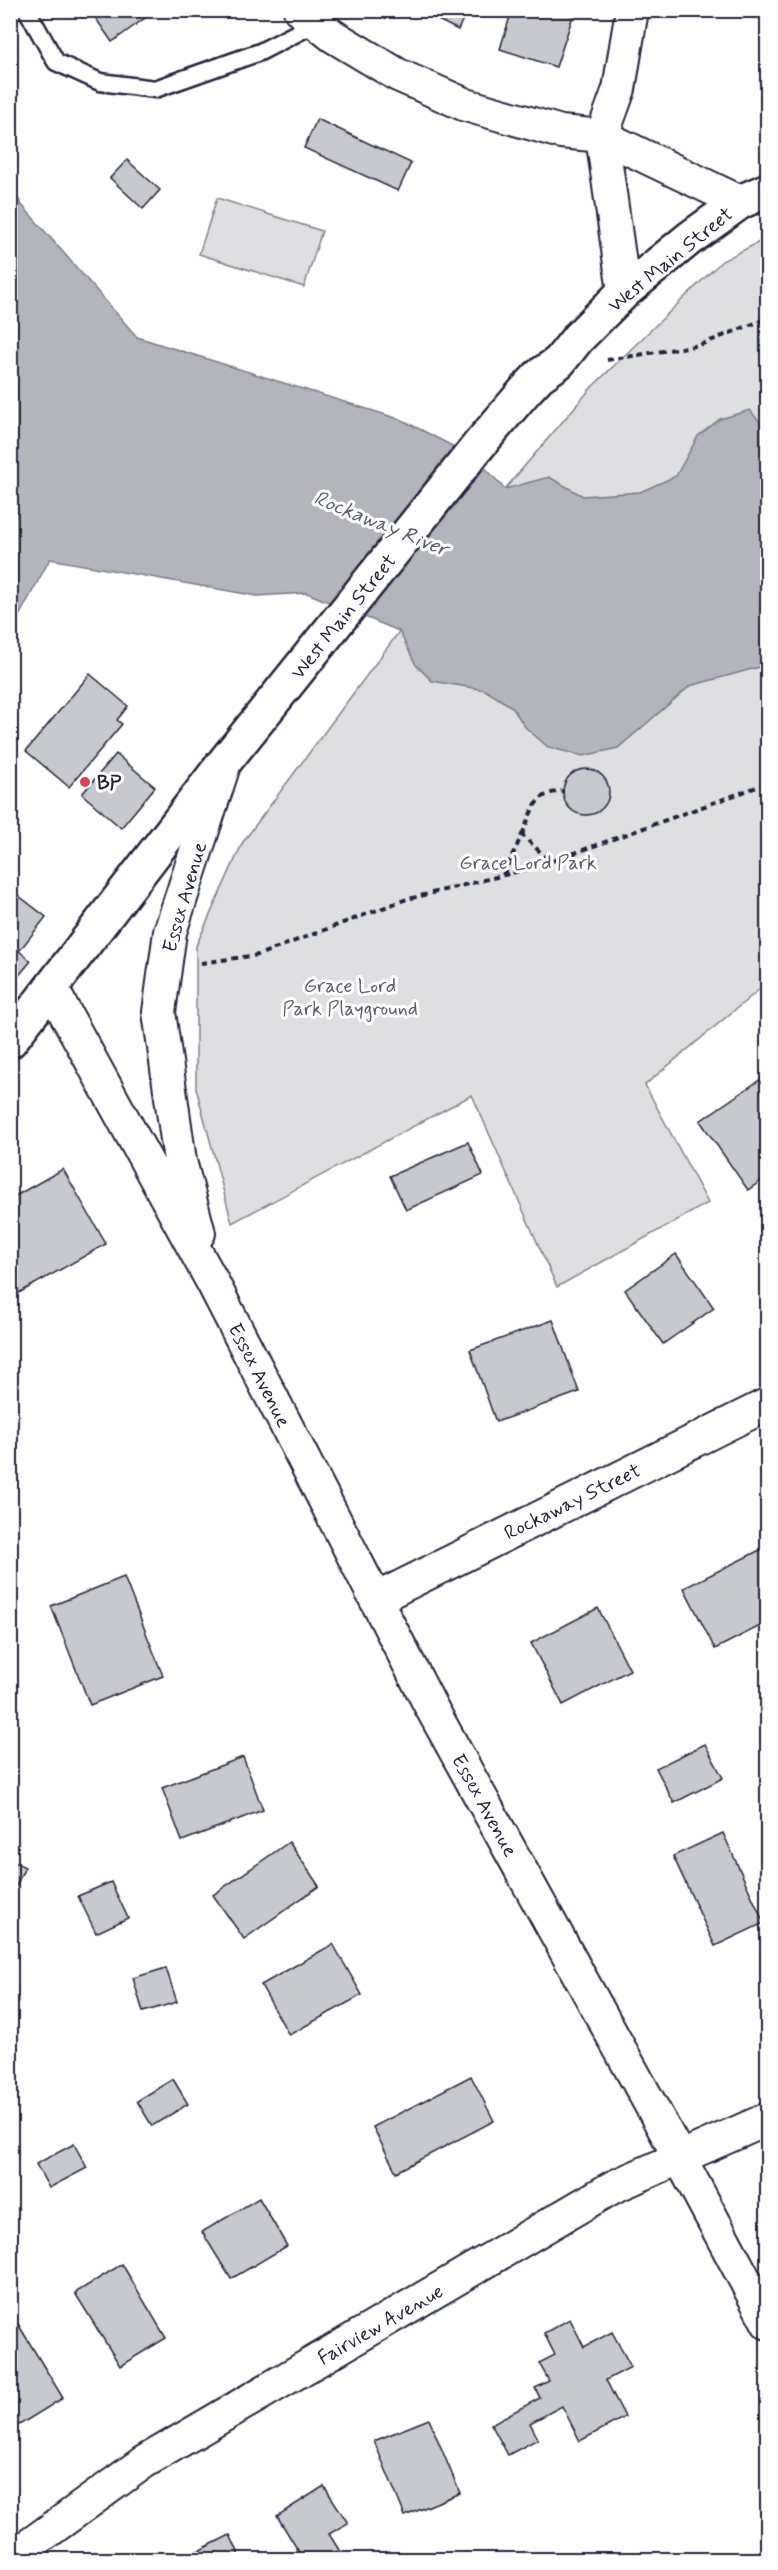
<svg xmlns="http://www.w3.org/2000/svg" width="778" height="2570" font-family="Mynerve,sans-serif">
	<style>
		.green { fill: #dfdfe2; stroke: #80808e; stroke-width: 1.5 }
		.water { fill: #b4b4bc; stroke: #7a7a88; stroke-width: 1.5 }
		.building { fill: #c8c8cf; stroke: #22223b; stroke-width: 1.5 }
		.lines { fill: none; stroke-linecap: round; stroke-linejoin: round }
		.service-casing { stroke: #22223b; stroke-width: 21 }
		.minor-casing { stroke: #22223b; stroke-width: 36 }
		.tertiary-casing { stroke: #22223b; stroke-width: 38 }
		.path { stroke: #22223b; stroke-width: 4; stroke-dasharray: 6 4.5; stroke-linecap: butt }
		.service { stroke: #fff; stroke-width: 16 }
		.minor { stroke: #fff; stroke-width: 32 }
		.tertiary { stroke: #fff; stroke-width: 33 }
		.poi-dot { fill: #d1495b; stroke: #fff; stroke-width: 2 }
		.labels { text-anchor: middle; stroke-width: 6; stroke-linejoin: round; paint-order: stroke }
		.street-label { font-size: 20px; fill: #22223b; stroke: #fff }
		.poi-label { font-size: 20px; font-weight: bold; fill: #22223b; stroke: #fff; text-anchor: start }
		.park-label { font-size: 20px; fill: #5b5b6d; stroke: #fff }
		.water-label { font-size: 21px; font-style: italic; fill: #5c5c6f; stroke: #fff }
	</style>
	<rect width="100%" height="100%" fill="#fff"/>
	<filter id="ink" filterUnits="userSpaceOnUse"><feTurbulence type="fractalNoise" baseFrequency=".0167" numOctaves="2"/><feDisplacementMap in="SourceGraphic" scale="12" xChannelSelector="R" yChannelSelector="G"/><feConvolveMatrix kernelMatrix="1 2 1 2 8 2 1 2 1" color-interpolation-filters="sRGB"/></filter>
	<g filter="url(#ink)">
		<!-- green -->
		<g class="green">
			<polygon points="217,198 322,231 304,287 199,254"/>
			<polygon points="767,238 767,983 645,1085 708,1203 557,1287 472,1095 232,1223 196,1088 196,946 243,842 505,489 592,387 722,261"/>
		</g>
		<!-- water -->
		<polygon class="water" points="10,181 21,204 137,337 402,420 476,458 505,489 549,477 583,496 640,492 676,476 698,436 720,419 750,410 767,431 767,665 690,686 618,748 583,756 548,747 525,727 512,707 485,690 432,681 416,665 399,631 307,593 257,596 50,559 11,631"/>
		<!-- building -->
		<g class="building">
			<polygon points="90,10 156,10 112,42"/>
			<polygon points="418,10 467,10 458,30"/>
			<polygon points="512,10 575,10 556,67 500,49"/>
			<polygon points="317,119 411,163 398,191 304,148"/>
			<polygon points="127,160 160,190 143,209 110,178"/>
			<polygon points="90,674 128,706 117,720 122,724 69,787 26,751"/>
			<polygon points="116,754 155,787 121,828 82,794"/>
			<circle cx="586" cy="792" r="23"/>
			<polygon points="10,889 46,917 20,950 10,942"/>
			<polygon points="12,945 31,961 10,986 10,947"/>
			<polygon points="764,1077 768,1083 768,1176 748,1190 700,1121"/>
			<polygon points="468,1142 483,1175 406,1210 390,1176"/>
			<polygon points="63,1169 106,1244 10,1298 10,1199"/>
			<polygon points="676,1254 714,1308 663,1344 625,1290"/>
			<polygon points="553,1320 579,1392 496,1422 470,1350"/>
			<polygon points="764,1548 768,1554 768,1622 715,1649 684,1588"/>
			<polygon points="124,1577 163,1676 90,1705 51,1606"/>
			<polygon points="598,1608 630,1670 563,1705 531,1643"/>
			<polygon points="705,1744 723,1778 674,1803 656,1768"/>
			<polygon points="243,1757 263,1810 182,1841 162,1788"/>
			<polygon points="723,1833 764,1923 715,1946 673,1856"/>
			<polygon points="289,1842 319,1886 244,1939 213,1895"/>
			<polygon points="10,1860 25,1867 10,1899"/>
			<polygon points="111,1882 128,1918 96,1933 78,1896"/>
			<polygon points="333,1944 362,1995 289,2035 261,1985"/>
			<polygon points="166,1968 177,2002 143,2012 133,1978"/>
			<polygon points="471,2076 494,2121 396,2172 373,2127"/>
			<polygon points="173,2079 188,2104 152,2126 137,2101"/>
			<polygon points="74,2144 87,2168 49,2188 36,2164"/>
			<polygon points="259,2198 287,2246 231,2279 202,2232"/>
			<polygon points="122,2264 166,2338 120,2366 75,2293"/>
			<polygon points="570,2319 584,2347 612,2332 631,2367 606,2380 625,2417 580,2441 562,2406 530,2423 538,2439 508,2455 491,2424 540,2398 535,2388 549,2381 539,2363 555,2355 544,2333"/>
			<polygon points="18,2324 63,2398 16,2427 10,2417 10,2329"/>
			<polygon points="429,2419 460,2493 405,2516 374,2441"/>
			<polygon points="324,2486 348,2523 329,2534 339,2550 324,2560 304,2560 277,2516"/>
			<polygon points="230,2535 242,2560 180,2560"/>
		</g>
		<g class="lines">
			<defs>
				<polyline id="service" points="27,10 56,62 100,82 155,89 260,52 316,23"/>
				<g id="minor">
					<polyline points="300,10 333,36 398,75 466,105 561,132 602,136 740,202"/>
					<polyline points="624,292 602,136 619,89 632,10"/>
					<polyline points="52,989 213,1283 431,1707 680,2158 768,2323"/>
					<polyline points="199,1233 180,1161 159,1012 170,932 224,765"/>
					<polyline points="376,1599 768,1404"/>
					<polyline points="10,2559 144,2462 613,2187 768,2119"/>
				</g>
				<polyline id="tertiary" points="10,1041 226,760 479,445 525,391 539,376 559,362 578,338 624,292 690,238 740,202 768,190"/>
			</defs>
			<!-- service casing -->
			<use href="#service" class="service-casing"/>
			<!-- minor casing -->
			<use href="#minor" class="minor-casing"/>
			<!-- tertiary casing -->
			<use href="#tertiary" class="tertiary-casing"/>
			<!-- path -->
			<g class="path">
				<polyline points="607,360 700,345 768,318"/>
				<path d="M522,835C533,810 533,793 564,791"/>
				<polyline points="503,875 522,835 551,862"/>
				<polyline points="201,963 258,955 404,900 536,867 768,783"/>
			</g>
			<!-- service -->
			<use href="#service" class="service"/>
			<!-- minor -->
			<use href="#minor" class="minor"/>
			<!-- tertiary -->
			<use href="#tertiary" class="tertiary"/>
		</g>
	</g>
	<!-- markers -->
	<circle class="poi-dot" cx="85" cy="782" r="6"/>
	<g class="labels">
		<!-- street labels -->
		<g class="street-label">
			<text transform="translate(670 259) rotate(-39)" y="7">West Main Street</text>
			<text transform="translate(343 616) rotate(-51)" y="7">West Main Street</text>
			<text transform="translate(184 897) rotate(-74)" y="7">Essex Avenue</text>
			<text transform="translate(260 1375) rotate(63)" y="7">Essex Avenue</text>
			<text transform="translate(572 1501) rotate(-26)" y="7">Rockaway Street</text>
			<text transform="translate(485 1805) rotate(61)" y="7">Essex Avenue</text>
			<text transform="translate(380 2324) rotate(-30)" y="7">Fairview Avenue</text>
		</g>
		<!-- poi labels -->
		<g class="poi-label">
			<text x="97" y="789">BP</text>
		</g>
		<!-- park labels -->
		<g class="park-label">
			<text x="528" y="869">Grace Lord Park</text>
			<text x="350" y="992">Grace Lord<tspan x="350" dy="23">Park Playground</tspan></text>
		</g>
		<!-- water labels -->
		<g class="water-label">
			<text transform="translate(381 523) rotate(22)" y="7">Rockaway River</text>
		</g>
	</g>
	<!-- margin -->
	<rect width="778" height="2570" fill="none" stroke="#fff" stroke-width="36"/>
	<rect x="18" y="18" width="742" height="2534" fill="none" stroke="#22223b" stroke-width="2" filter="url(#ink)"/>
</svg>
